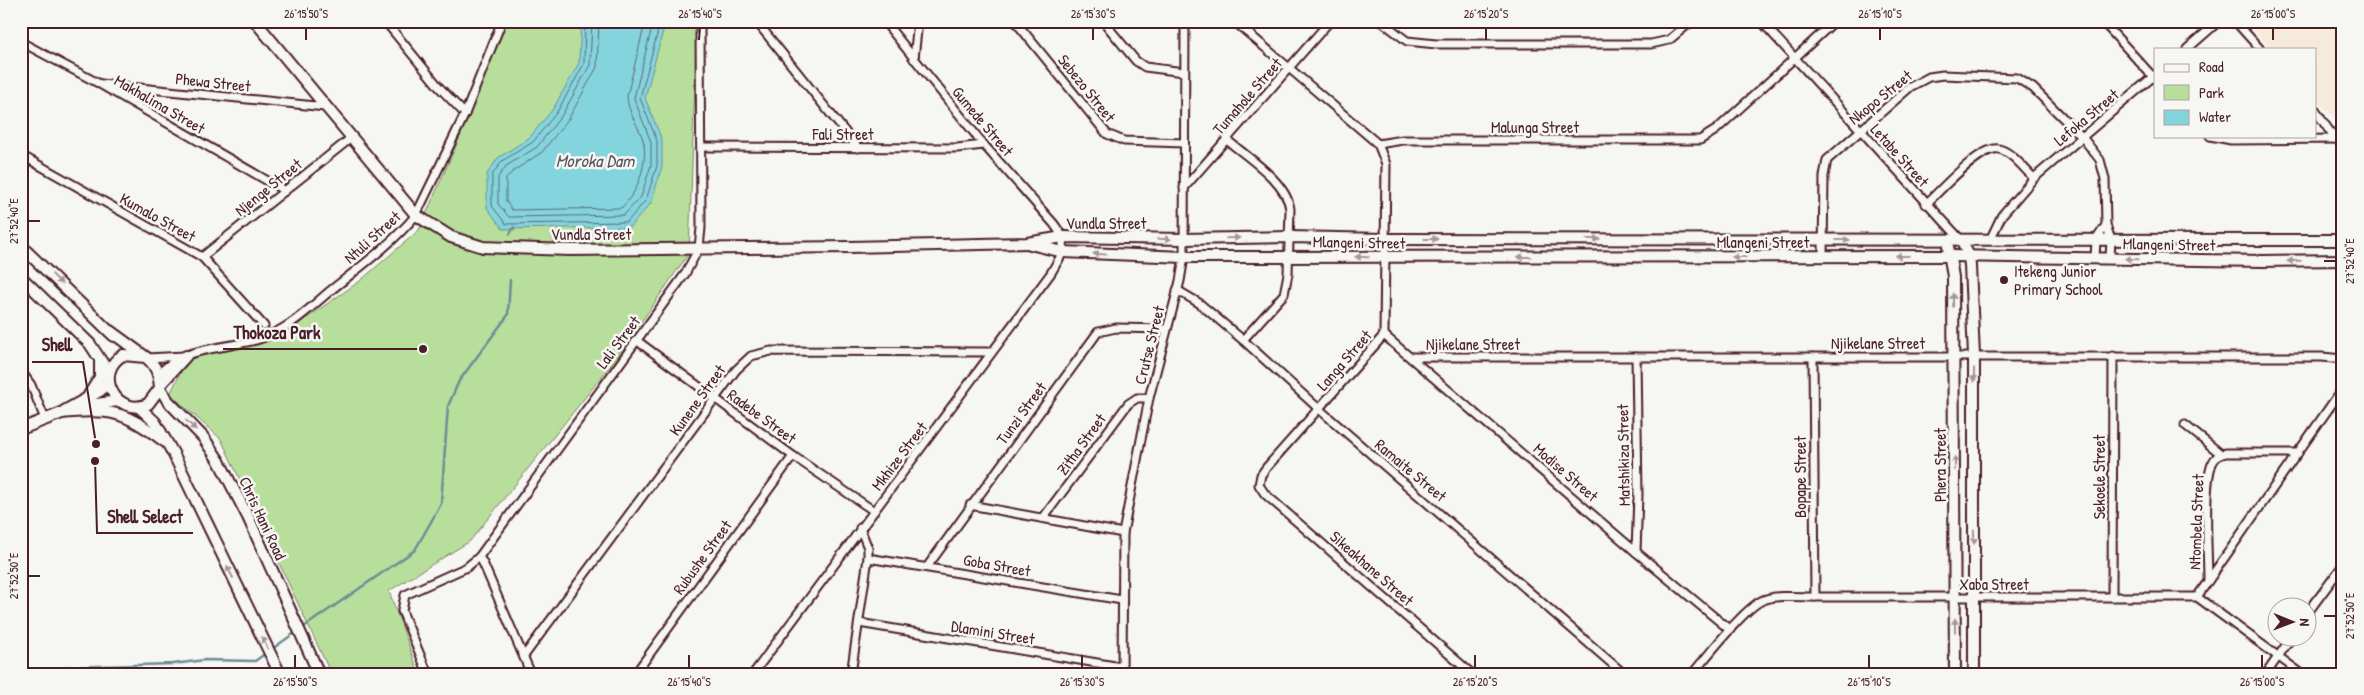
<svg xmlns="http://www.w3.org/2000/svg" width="2364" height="695" font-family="'Patrick Hand',sans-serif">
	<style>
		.built { fill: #f6eadb }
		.green { fill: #b7df9b; stroke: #807f63 }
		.water { fill: #84d4de; stroke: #6d8c96 }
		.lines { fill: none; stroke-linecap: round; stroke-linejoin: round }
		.shore { stroke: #616773; stroke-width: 1 }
		.stream { stroke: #6d8c96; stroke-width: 2.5 }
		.street-casing { stroke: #4a1f2b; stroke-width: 11 }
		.secondary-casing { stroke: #4a1f2b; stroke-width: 14 }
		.street { stroke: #f6f6f2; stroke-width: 7 }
		.secondary { stroke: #f6f6f2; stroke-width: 10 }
		.oneway { fill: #a99598 }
		.ticks { fill: none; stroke: #4a1f2b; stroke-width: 2 }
		.poi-dot { fill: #4a1f2b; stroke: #f6f6f2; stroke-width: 2 }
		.labels { text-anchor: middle; stroke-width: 5; stroke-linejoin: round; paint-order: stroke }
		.street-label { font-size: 16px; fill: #4a1f2b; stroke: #f6f6f2 }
		.poi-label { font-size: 16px; fill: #4a1f2b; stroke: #f6f6f2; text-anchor: start }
		.water-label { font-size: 18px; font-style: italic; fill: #5b5561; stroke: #f6f6f2 }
		.leader { fill: none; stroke: #4a1f2b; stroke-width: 2 }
		.callout-dot { fill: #4a1f2b; stroke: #f6f6f2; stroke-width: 2 }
		.callout-label { font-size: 18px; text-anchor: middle; font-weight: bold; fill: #4a1f2b; stroke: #f6f6f2; stroke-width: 5; stroke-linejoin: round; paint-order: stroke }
		.neatline { fill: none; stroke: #4a1f2b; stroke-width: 2 }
		.ticks-label { font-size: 12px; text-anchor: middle; fill: #4a1f2b }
	</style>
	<rect width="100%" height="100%" fill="#f6f6f2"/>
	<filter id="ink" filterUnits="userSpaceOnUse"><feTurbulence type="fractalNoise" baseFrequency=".02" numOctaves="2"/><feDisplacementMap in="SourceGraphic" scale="10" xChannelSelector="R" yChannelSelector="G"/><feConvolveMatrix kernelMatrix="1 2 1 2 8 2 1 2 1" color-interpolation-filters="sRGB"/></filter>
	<g filter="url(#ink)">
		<!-- built -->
		<polygon class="built" points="2246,21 2342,21 2343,120 2333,117 2315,98 2315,49 2271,49"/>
		<!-- green -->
		<polygon class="green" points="501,21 697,21 689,253 615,360 470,541 389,591 419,674 331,674 221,439 170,394 189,355 256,342 294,327 360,281 419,230 466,123"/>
		<!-- water -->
		<polygon class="water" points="581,21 660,21 663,31 645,98 662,140 662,167 651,203 630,227 503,229 487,208 487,174 498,158 529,138 553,109 579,63"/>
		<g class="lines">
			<!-- shore -->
			<g class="shore">
				<polyline points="585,21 584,64 557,112 533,142 502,161 492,175 492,206 506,224 627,222 646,200 657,166 657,141 640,98 658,31 656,21"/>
				<polyline points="592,21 590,65 562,115 537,147 506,166 498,177 498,204 509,217 624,215 641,197 651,165 651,142 634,98 651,31 649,21"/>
				<path d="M599,21L597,67L569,118L542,152L512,172L506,179V201L512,210L621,208C637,194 647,166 644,144C641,128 627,113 627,96L643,31L642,21"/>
			</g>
			<!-- stream -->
			<g class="stream">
				<polyline points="510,234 514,227"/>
				<polyline points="301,629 415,550 441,504 448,406 459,381 508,315 510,280"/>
				<polyline points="272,649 296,632"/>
				<polyline points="54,674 65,667 173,664 205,660 255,661 266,653"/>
			</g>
			<defs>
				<g id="street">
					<polyline points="385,21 439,87 465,114"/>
					<polyline points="756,21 858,148"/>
					<polyline points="1015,21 1107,134 1124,141 1184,143"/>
					<polyline points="1103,21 1136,61 1145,67 1184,72"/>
					<polyline points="1234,21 1378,144 1403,140 1700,140 1716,130 1835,21"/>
					<polyline points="1381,21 1407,41 1436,44 1651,44 1669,40 1692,21"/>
					<polyline points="1761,21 1961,240"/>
					<polyline points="2102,21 2155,79"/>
					<polyline points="2235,21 2260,49"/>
					<polyline points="21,42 98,83 285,191"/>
					<polyline points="2187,49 2219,21"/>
					<polyline points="914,59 918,21"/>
					<polyline points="101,84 325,107"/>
					<polyline points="2315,110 2335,139"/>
					<polyline points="2210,136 2231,140 2343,139"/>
					<path d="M1227,140C1247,157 1287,182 1290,209L1288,274L1284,294L1243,340"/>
					<polyline points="1378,144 1386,164 1384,335 1266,468 1261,475 1259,485 1265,494 1472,674"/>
					<polyline points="702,147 957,148 984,145"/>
					<polyline points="21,155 202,257 264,326"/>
					<polyline points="1184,188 1330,21"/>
					<path d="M1926,204C1940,191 1981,145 1999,149C2012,152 2024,169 2034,178"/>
					<polyline points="1990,240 2002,215 2034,178 2155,75"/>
					<polyline points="1823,256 1824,176 1827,160 1910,87 1929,77 1943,75 2017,78 2033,88 2083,138 2100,160 2105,179 2106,225 2111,240 2110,258"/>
					<polyline points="202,257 351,138"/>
					<polyline points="2095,258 2096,240 2106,225"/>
					<polyline points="1177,290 1199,303 1243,340 1319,409 1624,674"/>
					<polyline points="1384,335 1636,552 1730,630"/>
					<polyline points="636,340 793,456 874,511"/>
					<polyline points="1412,357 2322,357 2343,359"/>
					<polyline points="1636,357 1638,495 1636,552"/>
					<polyline points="1813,357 1815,597"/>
					<polyline points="147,358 184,356"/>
					<polyline points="21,371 31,385 45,419"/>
					<path d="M159,374C186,342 237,351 272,334C294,324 312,306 330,291C360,267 392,244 416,215L465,114L502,21"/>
					<polyline points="2185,425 2221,454"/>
					<polyline points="970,505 1123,533"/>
					<polyline points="1043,518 1128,404 1137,398 1149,398"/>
					<polyline points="479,557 483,563 531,674"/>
					<polyline points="868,558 1122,600"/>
					<polyline points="927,567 1098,332 1116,328 1166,329"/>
					<path d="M2208,581C2208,554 2203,486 2212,464C2215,457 2219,454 2226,453H2298"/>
					<polyline points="2112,597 2113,356"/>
					<polyline points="2197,597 2343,388"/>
					<polyline points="2306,615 2343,565"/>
					<polyline points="859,623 1121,667"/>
					<polyline points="524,656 736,370 751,356 771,351 991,352"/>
					<polyline points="428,674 402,611 405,595 467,567 479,557 685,274 699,248 701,228 700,21"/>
					<polyline points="635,674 793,456"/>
					<polyline points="753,674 1051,273 1063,252 1063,237 1054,224 984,145 884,21"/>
					<polyline points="851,674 868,558 868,548 860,528"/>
					<polyline points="1122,674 1123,533 1149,398 1180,281 1184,257 1185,21"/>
					<path d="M1692,674C1708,656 1742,611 1761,601C1776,594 1799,597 1815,597H2197L2302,674"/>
					<polyline points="2266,674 2291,638"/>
				</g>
				<g id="secondary">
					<polyline points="255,21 416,215 451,237 483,247 570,250 850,247 1027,243 1063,237 1184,239 1289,237 1385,239 2343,240"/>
					<polyline points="1947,240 1953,277 1955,674"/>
					<polyline points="1961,240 1969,256 1970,266 1974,356 1974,674"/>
					<polyline points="1030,244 1063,252 1184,257 1951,256 2263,261 2343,260"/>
					<polyline points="21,246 114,336"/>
					<polyline points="21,277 90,344 109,373"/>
					<path d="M110,331L147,358C157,367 159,375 160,388L148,404C115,418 93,372 123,355L145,357"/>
					<polyline points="160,385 186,356"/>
					<polyline points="160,388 168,401 203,437 219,461 248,517 319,674"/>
					<polyline points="89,395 100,377 100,360"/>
					<polyline points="83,406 118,401"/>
					<polyline points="139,407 155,422 173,453 280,674"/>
					<polyline points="64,411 100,391 108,383"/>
					<path d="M61,413C110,408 125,411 164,441"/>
					<polyline points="21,429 67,411"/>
				</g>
			</defs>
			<!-- street casing -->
			<use href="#street" class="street-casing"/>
			<!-- secondary casing -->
			<use href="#secondary" class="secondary-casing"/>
			<!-- street -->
			<use href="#street" class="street"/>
			<!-- secondary -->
			<use href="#secondary" class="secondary"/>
		</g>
		<!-- one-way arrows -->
		<defs><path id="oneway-solid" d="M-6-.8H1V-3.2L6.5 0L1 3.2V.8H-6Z" transform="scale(1.25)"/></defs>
		<g class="oneway">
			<use href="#oneway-solid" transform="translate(1233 238) rotate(-1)"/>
			<use href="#oneway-solid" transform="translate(1164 239) rotate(1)"/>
			<use href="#oneway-solid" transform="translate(1431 239)"/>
			<use href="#oneway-solid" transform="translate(1593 239)"/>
			<use href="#oneway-solid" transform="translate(1843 240)"/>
			<use href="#oneway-solid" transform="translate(1100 254) rotate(-177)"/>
			<use href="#oneway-solid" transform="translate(1902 256) rotate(180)"/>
			<use href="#oneway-solid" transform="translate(1362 257) rotate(-179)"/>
			<use href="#oneway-solid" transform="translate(1524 257) rotate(180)"/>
			<use href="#oneway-solid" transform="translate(1739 257) rotate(180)"/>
			<use href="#oneway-solid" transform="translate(2132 259) rotate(-179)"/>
			<use href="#oneway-solid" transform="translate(2294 261) rotate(179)"/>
			<use href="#oneway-solid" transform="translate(57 279) rotate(44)"/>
			<use href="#oneway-solid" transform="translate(1953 300) rotate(-91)"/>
			<use href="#oneway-solid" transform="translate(1974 375) rotate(90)"/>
			<use href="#oneway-solid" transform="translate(191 425) rotate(43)"/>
			<use href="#oneway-solid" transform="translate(1955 463) rotate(-90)"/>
			<use href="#oneway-solid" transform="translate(1974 537) rotate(90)"/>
			<use href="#oneway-solid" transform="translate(230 572) rotate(-116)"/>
			<use href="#oneway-solid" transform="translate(1955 625) rotate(-90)"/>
			<use href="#oneway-solid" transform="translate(265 643) rotate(-116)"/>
		</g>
	</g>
	<!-- ticks -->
	<path class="ticks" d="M306,40V28M699,40L700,28M1093,40V28M1486,40V28M1880,40V28M2273,40V28M28,221H40M2324,261H2336M28,576H40M2324,616H2336M295,668V655M689,668V655M1082,668V655M1475,668V655M1869,668V655M2262,668V655"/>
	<!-- markers -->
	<circle class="poi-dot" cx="2004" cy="280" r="5"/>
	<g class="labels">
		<!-- street labels -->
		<g class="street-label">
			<text transform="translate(213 82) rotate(6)" y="6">Phewa Street</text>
			<text transform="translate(1087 88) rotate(51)" y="6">Sebezo Street</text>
			<text transform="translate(1247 96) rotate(-49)" y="6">Tumahole Street</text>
			<text transform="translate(1880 97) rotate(-39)" y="6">Nkopo Street</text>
			<text transform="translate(160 104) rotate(30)" y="6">Makhalima Street</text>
			<text transform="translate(2086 117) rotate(-40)" y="6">Lefoka Street</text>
			<text transform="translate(983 121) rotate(50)" y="6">Gumede Street</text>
			<text x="1535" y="133">Malunga Street</text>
			<text x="843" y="140">Fali Street</text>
			<text transform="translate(1900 155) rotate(48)" y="6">Letabe Street</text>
			<text transform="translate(268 187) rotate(-39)" y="6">Njenge Street</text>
			<text transform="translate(158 217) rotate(29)" y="6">Kumalo Street</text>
			<text x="1106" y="229">Vundla Street</text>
			<text x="591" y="240">Vundla Street</text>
			<text transform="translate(372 237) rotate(-42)" y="6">Ntuli Street</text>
			<text transform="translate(1359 242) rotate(1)" y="6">Mlangeni Street</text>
			<text x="1763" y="248">Mlangeni Street</text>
			<text transform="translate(2169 244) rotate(1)" y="6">Mlangeni Street</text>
			<text transform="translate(618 342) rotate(-53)" y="6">Lali Street</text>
			<text x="1878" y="349">Njikelane Street</text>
			<text x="1473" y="350">Njikelane Street</text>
			<text transform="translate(1149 345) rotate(-76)" y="6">Crutse Street</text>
			<text transform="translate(1344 360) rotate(-49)" y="6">Langa Street</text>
			<text transform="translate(697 400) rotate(-54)" y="6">Kunene Street</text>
			<text transform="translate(1021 413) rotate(-54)" y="6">Tunzi Street</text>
			<text transform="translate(762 416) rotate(36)" y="6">Radebe Street</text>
			<text transform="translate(1081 444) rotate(-54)" y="6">Zitha Street</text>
			<text transform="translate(1623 455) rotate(-91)" y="6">Matshikiza Street</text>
			<text transform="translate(899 456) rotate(-53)" y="6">Mkhize Street</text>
			<text transform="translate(1940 465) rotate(-90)" y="6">Phera Street</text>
			<text transform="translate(1411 470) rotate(40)" y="6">Ramaite Street</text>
			<text transform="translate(1566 472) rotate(41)" y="6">Modise Street</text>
			<text transform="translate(1800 477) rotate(-90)" y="6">Bopape Street</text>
			<text transform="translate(2099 477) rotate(-90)" y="6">Sekoele Street</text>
			<text transform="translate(263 518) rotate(65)" y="6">Chris Hani Road</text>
			<text transform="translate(2196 522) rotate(-88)" y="6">Ntombela Street</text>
			<text transform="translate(702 557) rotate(-54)" y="6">Rubushe Street</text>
			<text transform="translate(997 565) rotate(10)" y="6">Goba Street</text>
			<text transform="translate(1372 568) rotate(41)" y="6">Sikeakhane Street</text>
			<text x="1994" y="590">Xaba Street</text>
			<text transform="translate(993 632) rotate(9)" y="6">Dlamini Street</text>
		</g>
		<!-- poi labels -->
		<g class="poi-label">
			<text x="2014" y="277">Itekeng Junior<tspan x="2014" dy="18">Primary School</tspan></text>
		</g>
		<!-- water labels -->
		<g class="water-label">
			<text x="595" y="167">Moroka Dam</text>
		</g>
	</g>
	<!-- callouts -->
	<path class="leader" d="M423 349L330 349H223M96 444L83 362H32M95 461L97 533H193"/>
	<g class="callout-dot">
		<circle cx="423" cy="349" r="5"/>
		<circle cx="96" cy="444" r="5"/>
		<circle cx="95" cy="461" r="5"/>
	</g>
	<g class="callout-label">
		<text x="277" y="339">Thokoza Park</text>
		<text x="57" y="351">Shell</text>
		<text x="145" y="523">Shell Select</text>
	</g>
	<!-- margin -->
	<rect width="2364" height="695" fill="none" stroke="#f6f6f2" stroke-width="55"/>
	<!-- legend -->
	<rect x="2154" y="48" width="162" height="90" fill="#f6f6f2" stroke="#b1a0a2"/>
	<rect x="2164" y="64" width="25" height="8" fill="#f6f6f2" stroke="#b1a0a2"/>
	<text x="2199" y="72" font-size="15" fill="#4a1f2b">Road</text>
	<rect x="2164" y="85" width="25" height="15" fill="#b7df9b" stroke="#b1a0a2"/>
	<text x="2199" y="98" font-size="15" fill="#4a1f2b">Park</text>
	<rect x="2164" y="110" width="25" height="15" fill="#84d4de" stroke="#b1a0a2"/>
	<text x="2199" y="122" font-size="15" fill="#4a1f2b">Water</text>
	<!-- north arrow -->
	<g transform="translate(2292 622) rotate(91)"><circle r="24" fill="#f6f6f2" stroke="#b1a0a2"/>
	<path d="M0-4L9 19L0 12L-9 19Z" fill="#4a1f2b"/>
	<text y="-8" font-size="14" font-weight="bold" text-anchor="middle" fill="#4a1f2b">N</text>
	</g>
	<rect x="28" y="28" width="2308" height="640" class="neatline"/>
	<g class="ticks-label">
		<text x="306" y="18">26°15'50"S</text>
		<text x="700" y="18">26°15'40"S</text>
		<text x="1093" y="18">26°15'30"S</text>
		<text x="1486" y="18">26°15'20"S</text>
		<text x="1880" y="18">26°15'10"S</text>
		<text x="2273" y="18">26°15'00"S</text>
		<text transform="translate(14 221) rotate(-90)" y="4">27°52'40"E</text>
		<text transform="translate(2350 261) rotate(-90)" y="4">27°52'40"E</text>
		<text transform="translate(14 576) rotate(-90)" y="4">27°52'50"E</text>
		<text transform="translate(2350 616) rotate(-90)" y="4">27°52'50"E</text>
		<text x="295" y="686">26°15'50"S</text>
		<text x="689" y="686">26°15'40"S</text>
		<text x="1082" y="686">26°15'30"S</text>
		<text x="1475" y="686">26°15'20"S</text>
		<text x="1869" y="686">26°15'10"S</text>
		<text x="2262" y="686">26°15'00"S</text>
	</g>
</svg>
